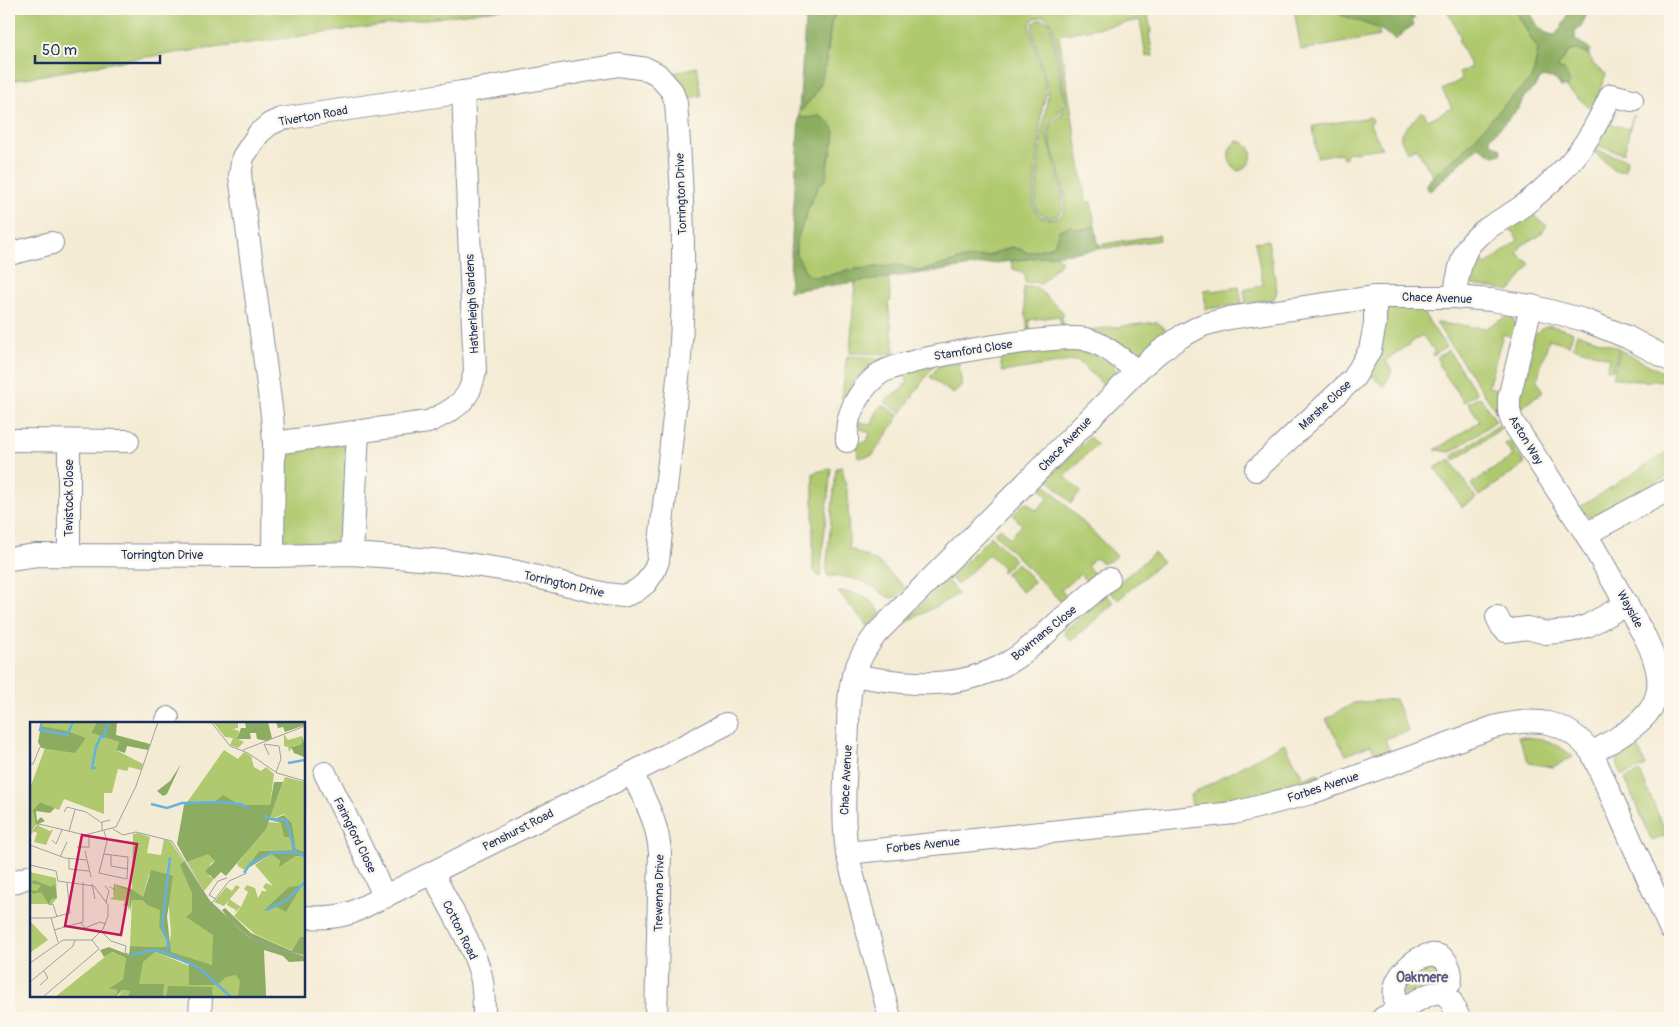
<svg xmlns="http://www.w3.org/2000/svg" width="1679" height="1027" font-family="Pangolin,sans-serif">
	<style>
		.green { fill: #b0c96e; stroke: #667c66; fill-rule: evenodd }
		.forest { fill: #8cad61; stroke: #546e60 }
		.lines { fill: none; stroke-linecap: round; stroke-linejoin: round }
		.minor-casing { stroke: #888d99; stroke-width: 24 }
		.minor { stroke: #fff; stroke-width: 22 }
		.labels { text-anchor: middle; stroke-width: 5; stroke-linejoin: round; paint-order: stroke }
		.street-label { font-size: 12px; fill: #1b2f5e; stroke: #fbf7ec }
		.neighbourhood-label { font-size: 14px; font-weight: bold; fill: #5d5a89; stroke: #fbf7ec }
		.inset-river { fill: none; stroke: #67b1df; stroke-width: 2.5 }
		.inset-road { fill: none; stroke: #9da0a5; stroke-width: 1 }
		.view { fill: #c2185b; fill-opacity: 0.15; stroke: #c2185b; stroke-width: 2.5 }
		.inset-edge { fill: none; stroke: #1b2f5e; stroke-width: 2.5 }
	</style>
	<rect width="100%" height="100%" fill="#fbf7ec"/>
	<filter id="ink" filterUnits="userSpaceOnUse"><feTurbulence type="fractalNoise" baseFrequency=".02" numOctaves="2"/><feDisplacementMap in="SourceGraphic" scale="10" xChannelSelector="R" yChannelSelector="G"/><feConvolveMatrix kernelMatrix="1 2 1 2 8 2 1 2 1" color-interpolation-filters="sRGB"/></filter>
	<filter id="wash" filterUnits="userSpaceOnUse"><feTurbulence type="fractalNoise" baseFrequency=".0096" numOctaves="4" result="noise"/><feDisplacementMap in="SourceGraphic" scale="20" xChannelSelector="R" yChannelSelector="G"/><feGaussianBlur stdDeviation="1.12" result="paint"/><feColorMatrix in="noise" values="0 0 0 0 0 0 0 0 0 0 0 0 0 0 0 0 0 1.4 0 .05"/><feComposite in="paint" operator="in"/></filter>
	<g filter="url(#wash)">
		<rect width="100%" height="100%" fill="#f4ebd4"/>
		<!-- green -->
		<g class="green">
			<polygon points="9,9 502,9 139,58 9,81"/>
			<path d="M838,9H1147L1151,33L1149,34L1153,56L1146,57L1140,20L1059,35L1086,202H1091L1095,226L1079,230L1070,226L1060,230L1054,246L1027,253L1022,250L1011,247L988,256L959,260L933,268L920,271L897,265L848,270L831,275L816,277L807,274L796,254V242L812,199L818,187L826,179L827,165L832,152L820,116L807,118L799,117V113L813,97L820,85L827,58L831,23ZM1043,16C1050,19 1052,24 1054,31L1066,103L1061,114L1051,125L1049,131C1051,159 1068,183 1064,212C1057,220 1049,220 1040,216L1033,207V203L1042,109L1046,94L1045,84L1031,33L1030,24L1033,19Z"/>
			<polygon points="1294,9 1336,9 1339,14 1378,28 1380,36 1301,50"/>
			<polygon points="1442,9 1515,9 1533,42 1538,49 1534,72 1530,80 1505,104 1467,147 1433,176 1416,148 1407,152 1401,140 1401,133 1421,112 1424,113 1428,120 1452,108 1442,90 1462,79 1459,73 1471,67 1458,40 1461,38 1447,10 1443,11"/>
			<path d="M1041,19L1049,22L1051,27L1064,101C1061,115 1047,120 1047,135L1059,178L1062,192V210C1055,221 1041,218 1035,206L1041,139L1048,95L1047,85L1033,33V23Z"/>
			<polygon points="1577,50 1589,55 1594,65 1606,74 1592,110 1566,87 1570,82 1559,69 1558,66 1568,52"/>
			<polygon points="697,67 702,96 687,98 681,85 673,73"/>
			<polygon points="1616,110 1611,124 1629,129 1633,115 1624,154 1596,145"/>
			<polygon points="1371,117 1373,121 1370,124 1382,148 1346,153 1347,158 1343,158 1341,153 1317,157 1313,126"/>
			<path d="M1238,141C1257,144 1255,167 1238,171C1226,163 1225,147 1238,141Z"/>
			<polygon points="1593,149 1627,160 1625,171 1615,171 1592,150"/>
			<polygon points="1530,212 1547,226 1539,236 1522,245 1517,253 1530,264 1511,291 1473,285 1465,277 1476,255 1486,265 1518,240 1509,227"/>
			<polygon points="1159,235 1160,240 1099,249 1099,245"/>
			<polygon points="1268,240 1277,291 1274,299 1246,303 1244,290 1263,285 1255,242"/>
			<polygon points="1055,255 1062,261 1041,284 1035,282 1025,283 1025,276 1022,272 1013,269 1011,261"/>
			<polygon points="888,277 891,301 888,302 895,354 850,353 855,282"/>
			<path d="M1024,287H1036L1064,313C1060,319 1063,323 1067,328H1062L1059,316L1029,320L1031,333L1028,332L1023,294Z"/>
			<polygon points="1239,287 1242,304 1206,309 1204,290 1211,289 1212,291"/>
			<polygon points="1389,308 1420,308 1446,347 1433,356 1432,354 1435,352 1422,335 1386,361 1392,371 1384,387 1368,372 1384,315"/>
			<polygon points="1510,315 1516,324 1516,338 1503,334 1488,387 1501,390 1499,413 1497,413 1436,323 1486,328"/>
			<path d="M1157,322L1168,332L1136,355C1129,353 1125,347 1119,343C1110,337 1099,333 1089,330Z"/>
			<polygon points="1546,326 1552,326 1573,332 1569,346 1567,345 1567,344 1549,339 1537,380 1543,392 1516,411 1533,337 1540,329"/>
			<polygon points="1577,333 1619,348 1613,370 1607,369 1610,358 1573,347"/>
			<path d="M1066,349C1078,351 1110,356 1115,369C1116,370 1116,376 1116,377L1106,387L1077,360L1002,372L1000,357Z"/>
			<polygon points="1448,350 1477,393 1464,402 1438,364 1440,362 1437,358"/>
			<path d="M1620,350L1670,376V380C1651,381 1632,383 1613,377Z"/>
			<polygon points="847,356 887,358 858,376 851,385 843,400 842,397"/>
			<polygon points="936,362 901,413 885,402 893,394 904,388 903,385 908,384 904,370"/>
			<polygon points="959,363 962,387 953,394 930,377 939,365"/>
			<polygon points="1480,397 1496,421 1451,452 1435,450 1480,421 1468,403"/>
			<polygon points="882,404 899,416 873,455 858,458 857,445 861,442 867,442 870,433 859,428 856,421 872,425 875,415"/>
			<polygon points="1499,425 1501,427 1499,430 1455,460 1452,456"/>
			<polygon points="1089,437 1097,444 1065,476 1081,492 1071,503 1048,479"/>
			<polygon points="1507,442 1511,442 1525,464 1479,496 1471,484 1513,456 1505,444"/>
			<polygon points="348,443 340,540 337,544 287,544 284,537 280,460 285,450"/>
			<polygon points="1670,449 1670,475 1605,510 1602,519 1589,517 1580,507 1664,454"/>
			<polygon points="1450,459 1476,498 1462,507 1435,468"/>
			<path d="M842,467L848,495L849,548L879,563L906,588C903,591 898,597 894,598C886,599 877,588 870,585C858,578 842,576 828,576L826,572L836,468Z"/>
			<polygon points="831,468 820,577 816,574 813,569 813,473"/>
			<polygon points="1044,483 1117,556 1110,561 1103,563 1095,558 1087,566 1094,573 1095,577 1089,584 1080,574 1061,590 1069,600 1067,608 994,533 1001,528 1009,538 1022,525 1013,515 1025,502 1028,503 1036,510 1049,498 1040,488"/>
			<polygon points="991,536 1015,560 1003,572 1001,570 1003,568 989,554 957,585 950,577"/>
			<polygon points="1154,553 1162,562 1118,600 1109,591"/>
			<polygon points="1017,563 1035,582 1022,592 1005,574"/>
			<polygon points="947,580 958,594 906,623 905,621"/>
			<path d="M838,592C854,591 874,598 881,614L868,626Z"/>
			<polygon points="1106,594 1114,603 1071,641 1063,632"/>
			<polygon points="1395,699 1408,731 1385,739 1390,753 1377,758 1371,745 1346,755 1326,719 1354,703"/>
			<path d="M1518,737C1542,737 1555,741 1573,757L1553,767L1529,763Z"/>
			<polygon points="1284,743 1304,779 1318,773 1320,777 1319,780 1232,803 1193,809 1190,795"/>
			<polygon points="1636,743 1646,766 1623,775 1620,773 1616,763 1620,750"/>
			<polygon points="1640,772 1667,835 1652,841 1625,779"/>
			<polygon points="1438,960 1441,980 1403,995 1402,981"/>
		</g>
		<!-- forest -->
		<g class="forest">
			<polygon points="806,9 838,9 831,23 827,58 820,85 813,97 799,113"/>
			<polygon points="1336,9 1412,9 1410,11 1415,19 1412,21 1414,25 1406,30 1396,40 1378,28 1339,14"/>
			<path d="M1515,9H1529C1535,21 1539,34 1555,35L1564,23L1570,9H1589L1581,27L1575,32V38C1579,44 1586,44 1591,50L1589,55L1577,50L1568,52L1558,66L1559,69L1564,70L1570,82L1566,87H1561C1556,78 1551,76 1541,78L1535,87L1524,97L1519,108L1491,137L1490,142L1501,149V154L1494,156L1478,147L1430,191L1426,188V184L1433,176L1467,147L1505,104L1530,80L1534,72L1538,49L1533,42Z"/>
			<polygon points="820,116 831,124 835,132 834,141 827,165 826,179 818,187 812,199 796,242 796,254 807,274 816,277 831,275 848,270 897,265 920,271 959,260 988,256 1011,247 1022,250 1028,253 1054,246 1059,230 1070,226 1080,230 1095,226 1099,249 789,291 799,117 807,118"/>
		</g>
	</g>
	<g filter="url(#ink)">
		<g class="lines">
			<defs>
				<g id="minor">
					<polyline points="9,254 52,243"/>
					<path d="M1455,297C1456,282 1461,255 1471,243C1485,226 1507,218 1524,205C1537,195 1550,183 1561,172C1584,150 1598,122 1611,95L1632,100"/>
					<path d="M1531,306L1509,398V411L1512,421L1586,534L1645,637C1678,703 1646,722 1592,753"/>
					<polyline points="12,440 128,441"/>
					<polyline points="69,441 69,555"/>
					<path d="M847,441C847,433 847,425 849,418C854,401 865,385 879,374C901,358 1058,333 1085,339C1105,344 1121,359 1137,371"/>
					<path d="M274,443L428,422C443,415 461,407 469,391C472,385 473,378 475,372L463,92"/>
					<polyline points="1256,470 1354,378 1370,350 1375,324 1375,297"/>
					<polyline points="1586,534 1670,489"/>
					<polyline points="352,554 358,431"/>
					<path d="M9,559L37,555L273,556L352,554L408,558L455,562L513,571L606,594L623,596L636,591L646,583L654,571L658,561C665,493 674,425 680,357C686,273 683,187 676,103L672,91L657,74L647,69L619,65L463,92L281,119L270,124L259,133L243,157L240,175L272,415L274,443L273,556"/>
					<polyline points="1497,617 1502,627 1506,631 1527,628 1546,633 1570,631 1587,626 1627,604"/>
					<path d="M853,675C908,685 959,691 1009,662C1025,653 1040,639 1054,626C1072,610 1090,595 1109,579"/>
					<polyline points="166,723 168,718"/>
					<polyline points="325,773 385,897"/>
					<path d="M632,773C645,801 658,822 660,853L656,1018"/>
					<path d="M847,853L1234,813L1311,793L1494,727C1534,717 1565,718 1592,753L1670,928"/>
					<path d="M433,873C448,906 472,941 481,976C484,989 484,1004 484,1018"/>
					<polyline points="9,884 31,876"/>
					<path d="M304,917C321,918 337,918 353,912L632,773L726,724"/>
					<path d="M1396,1012C1395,1004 1394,996 1395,988C1398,973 1418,953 1435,955C1447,956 1453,972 1450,983C1448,986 1445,989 1443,992"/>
					<polyline points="200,1018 201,996"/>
					<path d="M890,1018L847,853C842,814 845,781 847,743C849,721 847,694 854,674C859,659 866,647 876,634L1137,371L1159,352L1182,336L1203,325L1229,318L1375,297H1455L1491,300L1531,306L1584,320L1627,337L1670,360"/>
					<polyline points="1383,1018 1430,994 1443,992 1451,1001 1459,1018"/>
				</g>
			</defs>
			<!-- minor casing -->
			<use href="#minor" class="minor-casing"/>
			<!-- minor -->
			<use href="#minor" class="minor"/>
		</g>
	</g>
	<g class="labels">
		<!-- street labels -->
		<g class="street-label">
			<text transform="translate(313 116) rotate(-10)" y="4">Tiverton Road</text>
			<text transform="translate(681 194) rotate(-92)" y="4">Torrington Drive</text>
			<text transform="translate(1437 298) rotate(2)" y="4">Chace Avenue</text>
			<text transform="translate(472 304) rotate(-93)" y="4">Hatherleigh Gardens</text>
			<text transform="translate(973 350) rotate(-9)" y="4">Stamford Close</text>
			<text transform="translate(1325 405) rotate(-43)" y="4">Marshe Close</text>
			<text transform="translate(1526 440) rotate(59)" y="4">Aston Way</text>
			<text transform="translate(1065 444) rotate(-46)" y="4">Chace Avenue</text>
			<text transform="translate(69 498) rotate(-90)" y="4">Tavistock Close</text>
			<text x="162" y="559">Torrington Drive</text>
			<text transform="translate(564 584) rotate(13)" y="4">Torrington Drive</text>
			<text transform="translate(1630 609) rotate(61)" y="4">Wayside</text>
			<text transform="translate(1044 633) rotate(-39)" y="4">Bowmans Close</text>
			<text transform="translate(846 780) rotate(-87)" y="4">Chace Avenue</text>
			<text transform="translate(1323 787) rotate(-18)" y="4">Forbes Avenue</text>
			<text transform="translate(518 830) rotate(-27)" y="4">Penshurst Road</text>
			<text transform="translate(355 835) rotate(64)" y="4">Faringford Close</text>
			<text transform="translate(923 845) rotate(-6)" y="4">Forbes Avenue</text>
			<text transform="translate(659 893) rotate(-89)" y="4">Trewenna Drive</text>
			<text transform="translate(460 930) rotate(64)" y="4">Cotton Road</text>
		</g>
		<!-- neighbourhood labels -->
		<g class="neighbourhood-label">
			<text x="1422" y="982">Oakmere</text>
		</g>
	</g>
	<!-- overview -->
	<g transform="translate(30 722)">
		<rect width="275" height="275" fill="#f4ebd4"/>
		<path d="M12,0H67L61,11L89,20L86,28L113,42L111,48L99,45L97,49L88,47L82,71H74V92L34,77L29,88L10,80L4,87L6,103L0,112V66L15,26L24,27L56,16L11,4ZM183,0H208V6L203,7L209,9L208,17L214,20L208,26L200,23L203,16L195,15ZM254,12L258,18L272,14V22L263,24L259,30L258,25L254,24ZM194,28L208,37L214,30L221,34L224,45L231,49L236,45L244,52L240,83H211L200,77L183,81L158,79ZM255,55L275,60V130L266,127L262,101L254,92L239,98ZM239,100L251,101L256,112L260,115L262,128L229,129L215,148L209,145L207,142ZM7,103L20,109L23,107L16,123L4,120L7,111L3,109ZM108,111L120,115L117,131L131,133L134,117L141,120L154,140L151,144L161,163L167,161L179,178L188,214L235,251L236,275H88L92,268L100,269L112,234L125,230L172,249L173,263H183L182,243L138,232L141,211L138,176L142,154L138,152L139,137L136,152H119L113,175L102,167L103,112ZM178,131L185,139L180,142L179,154L184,157L174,169L157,140ZM241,132L250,139L248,146L266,134L275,135V215H270L263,229L225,212L204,194L211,185L204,191L206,188L197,183L199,177L211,185L218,170L214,167L217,163L225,166L228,176L232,169H237L233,165L236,161L243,164L225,143ZM0,150L26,156L27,176L22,182H0ZM86,163L100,169V184L98,188V184H93L95,179L79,177L84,175V168L77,164L84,166ZM206,163L210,165L194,184L184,180L196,165L202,169ZM102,178H112L117,183L131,188L129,205L137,219V225L100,224ZM0,199L18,218L1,230L0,228ZM81,230L96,236L93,257L80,267L87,268L86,275H25Z" fill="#b0c96e"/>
		<path d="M67,0H87L86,13L120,22L118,28L97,24L95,31L86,28L89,20L61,11ZM215,0H238L242,16L237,19L227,17L226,11H220L221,17H207L211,6H216ZM246,0H275V3L255,10L253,5L248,6ZM11,4L37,9L56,16L45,31L11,26L8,20ZM272,14L275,24L274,35L264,31L261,25L272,22ZM151,42L137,72L133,74L127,69L140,59ZM244,60H253L236,107L196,154L191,150L184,157L175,149L185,139L178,132L157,140L147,122L154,83L158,79L183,81L193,73L211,83H240ZM10,80L25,86L20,91L6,89L7,99L11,95L15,99L6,103L3,88ZM254,93L262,101L266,127L275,130V135L266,134L248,146L250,139L241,132L215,148L229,129L262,128L260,115H254L251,101L241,98ZM140,135L138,152L143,154L137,195L141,230L182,243L183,213L156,195L162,190V171L150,143L154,139L179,178L218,215L275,235V239L259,240L253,234L234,228L236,275H208L210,259L206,253L196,255L187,263H159V242L125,230L113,240L109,262H134L133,275H98L100,269L92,268L86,275L87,268L79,267L93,257L96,236L82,230L74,235L70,228L79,225L99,233L100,224L137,225V219L129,205L130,188L117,183L112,178H102L100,190V169L85,163L83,180L84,162L102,167L113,175L121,148L136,152ZM4,158L21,165L25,162L27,176L21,177L19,183L11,170L3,172L0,168L7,169L11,163L0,161ZM272,163L256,190L247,185L233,189L259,165ZM195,186L221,211L262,229L270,215H275V233L246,227L219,215L198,196L192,188ZM138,264L182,265L183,275H136Z" fill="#8cad61"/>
		<path class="inset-river" d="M12,0L10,8L37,13L43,0M258,41L275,38M66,46H62L66,25L71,14L74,15L78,0M121,82L137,86L152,81L192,80L211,82L219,87M233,93L240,97L256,98L265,130L275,134M214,151L220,142L241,131L265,130M236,188L257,178L275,160M137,229L138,219L132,205L140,135M101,233L125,228L139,232L169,246L201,275"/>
		<path class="inset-road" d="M181,0L200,24L218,31L247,51L275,59M213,28L275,4M239,33L234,22L249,24L251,37L246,50M0,41L3,42L10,25M34,90L37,85L56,90L72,101M83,107L93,113L106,110L142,119L179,178L218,215L245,227L275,234M39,109L45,88M72,109V100L80,98M74,109L77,119L69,151L97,157L98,135L74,132M0,113L9,102L55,113L86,105L106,64L128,0M22,118L26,122L32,108M0,123L35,136L56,138M47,125H59V112M55,129L61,155M81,133V144L98,147M30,135L37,120M39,137V147L59,149M0,143L26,149L28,159L64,164L78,183V194L73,207L62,218M62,162L65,177M75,164L79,169L76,180M186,177L179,173L188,159L197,156M182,181L199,159L217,151M19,183L23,182L27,195M0,196H21M51,201L55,206L70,200L76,202M24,208L53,200V160M72,210L81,219L96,224L95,231L99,232M28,220L21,196L40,191L37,161M0,241L33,218H62L69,227L13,275M0,260L43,224L45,218M10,263L18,256L14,249"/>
		<path class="view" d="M52,113L107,122L91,213L35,204Z"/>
		<rect width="275" height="275" class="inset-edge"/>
	</g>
	<!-- margin -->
	<rect width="1679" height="1027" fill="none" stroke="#fbf7ec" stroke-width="30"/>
	<!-- scale -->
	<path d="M35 55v8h125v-8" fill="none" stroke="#1b2f5e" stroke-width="2.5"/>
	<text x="42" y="55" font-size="15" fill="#1b2f5e" stroke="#fbf7ec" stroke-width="4" paint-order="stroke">50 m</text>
</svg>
